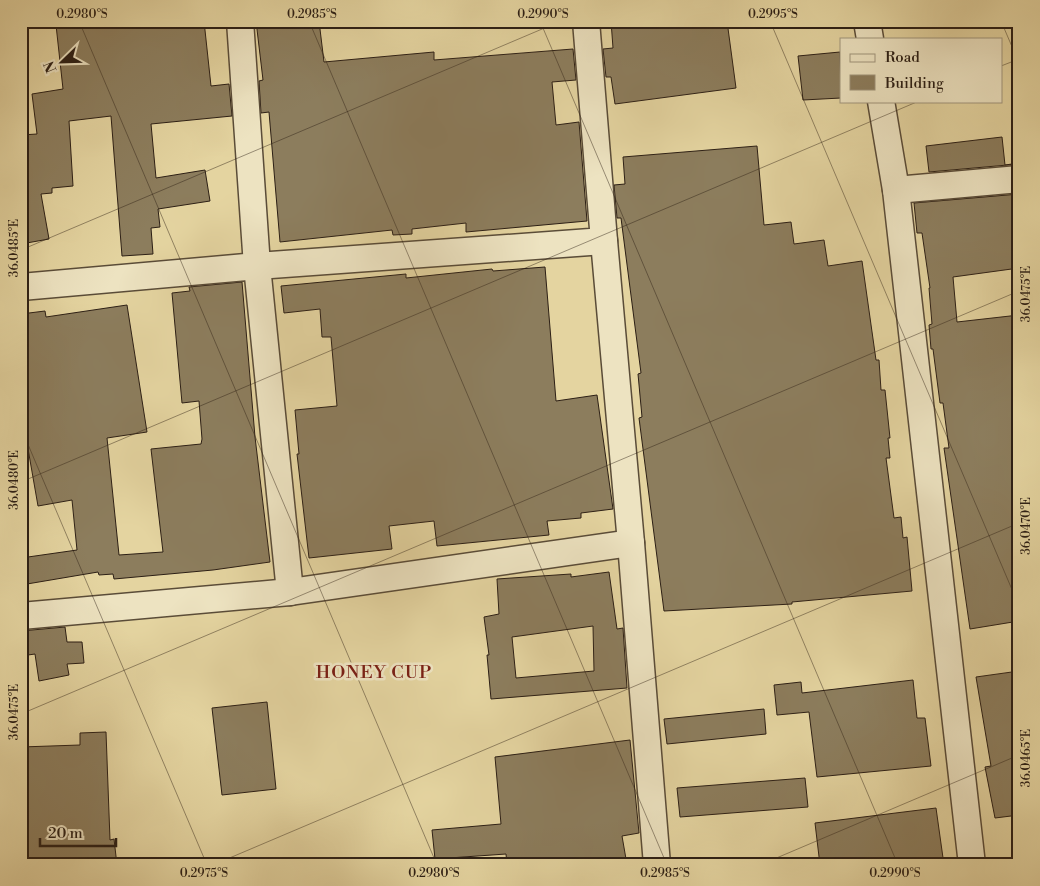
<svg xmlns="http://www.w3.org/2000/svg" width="1040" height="886" font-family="'Libre Bodoni',serif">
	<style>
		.building { fill: #8c7d5d; stroke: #2c1f15; fill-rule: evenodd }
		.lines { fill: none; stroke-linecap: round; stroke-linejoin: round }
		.minor-casing { stroke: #5a4c38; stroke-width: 29 }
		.minor { stroke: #ede3c1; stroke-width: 26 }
		.ticks { fill: none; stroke: #2c1f15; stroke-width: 1; stroke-opacity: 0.45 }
		.labels { text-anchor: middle; stroke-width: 5; stroke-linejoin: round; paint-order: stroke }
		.quarter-label { font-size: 18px; letter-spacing: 1px; fill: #7a1f14; stroke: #ede3c1 }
		.neatline { fill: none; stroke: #2c1f15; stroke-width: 2 }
		.ticks-label { font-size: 12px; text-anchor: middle; fill: #2c1f15 }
	</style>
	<rect width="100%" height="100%" fill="#e4d4a0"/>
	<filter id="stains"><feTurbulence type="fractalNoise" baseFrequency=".004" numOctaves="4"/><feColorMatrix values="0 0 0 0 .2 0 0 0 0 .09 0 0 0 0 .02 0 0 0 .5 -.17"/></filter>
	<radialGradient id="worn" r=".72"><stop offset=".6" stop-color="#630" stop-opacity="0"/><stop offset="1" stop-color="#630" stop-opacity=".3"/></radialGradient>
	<!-- building -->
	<g class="building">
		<polygon points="61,21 204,21 211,86 229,84 232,116 151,124 156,178 205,170 210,201 158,209 160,227 151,228 153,254 122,256 111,116 69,121 73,186 52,188 52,193 41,194 49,239 21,244 21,135 37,134 32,94 63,89 56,25 62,25"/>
		<polygon points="256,21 319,21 324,62 434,52 434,60 573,49 576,80 552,82 556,125 579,122 587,221 466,232 466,223 412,229 412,234 393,235 392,230 280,242 269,112 261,113 259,81 263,80"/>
		<polygon points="611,21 727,21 736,88 615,104 611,77 606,77 603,49 613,48"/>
		<polygon points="840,52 841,98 803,100 798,56"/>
		<polygon points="1002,137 1005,165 1019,163 1019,164 929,172 926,146"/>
		<polygon points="757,146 764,225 791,222 794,244 824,240 828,266 862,261 876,360 879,360 881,390 885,390 890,438 888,438 890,458 886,458 894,518 901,517 903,538 907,537 912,591 792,602 792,604 664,611 639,418 642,417 638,374 641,373 621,218 617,218 614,185 625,184 623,157"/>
		<polygon points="1019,194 1019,268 953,277 957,322 1019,315 1019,621 970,629 944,448 949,448 943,403 940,403 933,349 931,349 929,325 932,324 929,288 930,288 922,233 917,233 914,203"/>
		<polygon points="545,267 556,401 597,395 613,509 581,513 581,518 547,521 549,535 437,546 434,521 389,526 392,549 309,558 297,454 299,454 295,410 337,406 331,337 322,337 320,309 284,313 281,286 406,274 406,278 492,269 493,271"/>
		<polygon points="242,282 255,437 270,562 213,570 114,579 113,574 99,575 98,572 21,585 21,558 77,550 72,500 38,506 27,443 21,444 21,314 45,311 46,317 127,305 147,432 107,438 119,555 163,552 151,449 201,444 202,439 199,401 182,403 172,293 190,291 189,287"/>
		<path d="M609,572L617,629L623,628L627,688L491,699L487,655H489L484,617L499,614L497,579L571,574V577ZM593,626L594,671L516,678L512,637Z"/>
		<polygon points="65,627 67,642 82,642 84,663 67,664 69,675 39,681 35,654 21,656 21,631"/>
		<polygon points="1019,671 1019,815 995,818 985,767 991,766 976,677"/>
		<polygon points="913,680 917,718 925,718 931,766 817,777 809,712 777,715 774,685 801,682 802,693"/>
		<polygon points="267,702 276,789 222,795 212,708"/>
		<polygon points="764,709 766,734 667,744 664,719"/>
		<polygon points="106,732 110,840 114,839 117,865 21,865 21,747 80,745 80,733"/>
		<polygon points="630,740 639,833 622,836 626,859 585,865 507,865 506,854 435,859 432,830 501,824 495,757"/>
		<polygon points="805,778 808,807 680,817 677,788"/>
		<polygon points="936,808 944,865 820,865 815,823"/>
	</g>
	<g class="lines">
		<defs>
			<g id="minor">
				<polyline points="240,21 257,266 604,241 586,21"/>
				<polyline points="867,21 870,39"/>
				<polyline points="881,101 896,190 972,865"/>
				<polyline points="896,190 1019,179"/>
				<polyline points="604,241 631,543"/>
				<polyline points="21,287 257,266 290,592"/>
				<polyline points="21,616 290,592 631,543 657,865"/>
			</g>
		</defs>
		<!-- minor casing -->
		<use href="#minor" class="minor-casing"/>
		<!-- minor -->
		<use href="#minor" class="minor"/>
	</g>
	<!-- ticks -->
	<path class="ticks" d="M79,21L437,865M309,21L667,865M540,21L898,865M770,21L1019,606M1001,21L1019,63M1001,66L1019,59M21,250L561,21M21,428L207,865M21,482L919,101M21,714L1019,291M213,865L1019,523M760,865L1019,755"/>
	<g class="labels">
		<!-- quarter labels -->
		<g class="quarter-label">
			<text x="374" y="678">HONEY CUP</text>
		</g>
	</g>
	<!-- margin -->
	<rect width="1040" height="886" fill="none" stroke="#e4d4a0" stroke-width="55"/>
	<!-- legend -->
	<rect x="840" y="38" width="162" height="65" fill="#ede3c1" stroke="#a0957c"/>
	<rect x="850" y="54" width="25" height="8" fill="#ede3c1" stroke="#a0957c"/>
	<text x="885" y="62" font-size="15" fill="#2c1f15">Road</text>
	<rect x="850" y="75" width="25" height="15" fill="#8c7d5d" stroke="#a0957c"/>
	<text x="885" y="88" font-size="15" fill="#2c1f15">Building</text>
	<!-- north arrow -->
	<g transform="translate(62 62) rotate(247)" stroke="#ede3c1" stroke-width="4" paint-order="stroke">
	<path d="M0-4L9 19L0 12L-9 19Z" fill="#2c1f15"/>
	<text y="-8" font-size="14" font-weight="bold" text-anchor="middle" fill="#2c1f15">N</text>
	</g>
	<!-- scale -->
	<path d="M40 838v8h76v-8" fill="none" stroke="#2c1f15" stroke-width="2.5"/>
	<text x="48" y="838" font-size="15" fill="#2c1f15" stroke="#ede3c1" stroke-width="4" paint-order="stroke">20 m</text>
	<rect x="28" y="28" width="984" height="830" class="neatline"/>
	<g class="ticks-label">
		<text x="82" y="18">0.2980°S</text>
		<text x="312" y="18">0.2985°S</text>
		<text x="543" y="18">0.2990°S</text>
		<text x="773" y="18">0.2995°S</text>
		<text transform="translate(14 248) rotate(-90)" y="4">36.0485°E</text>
		<text transform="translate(1026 294) rotate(-90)" y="4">36.0475°E</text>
		<text transform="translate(14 480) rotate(-90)" y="4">36.0480°E</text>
		<text transform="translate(1026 526) rotate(-90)" y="4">36.0470°E</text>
		<text transform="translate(14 712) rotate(-90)" y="4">36.0475°E</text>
		<text transform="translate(1026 758) rotate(-90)" y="4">36.0465°E</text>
		<text x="204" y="877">0.2975°S</text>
		<text x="434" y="877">0.2980°S</text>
		<text x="665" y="877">0.2985°S</text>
		<text x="895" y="877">0.2990°S</text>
	</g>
	<rect width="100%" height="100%" filter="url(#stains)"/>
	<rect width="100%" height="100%" fill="url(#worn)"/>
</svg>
